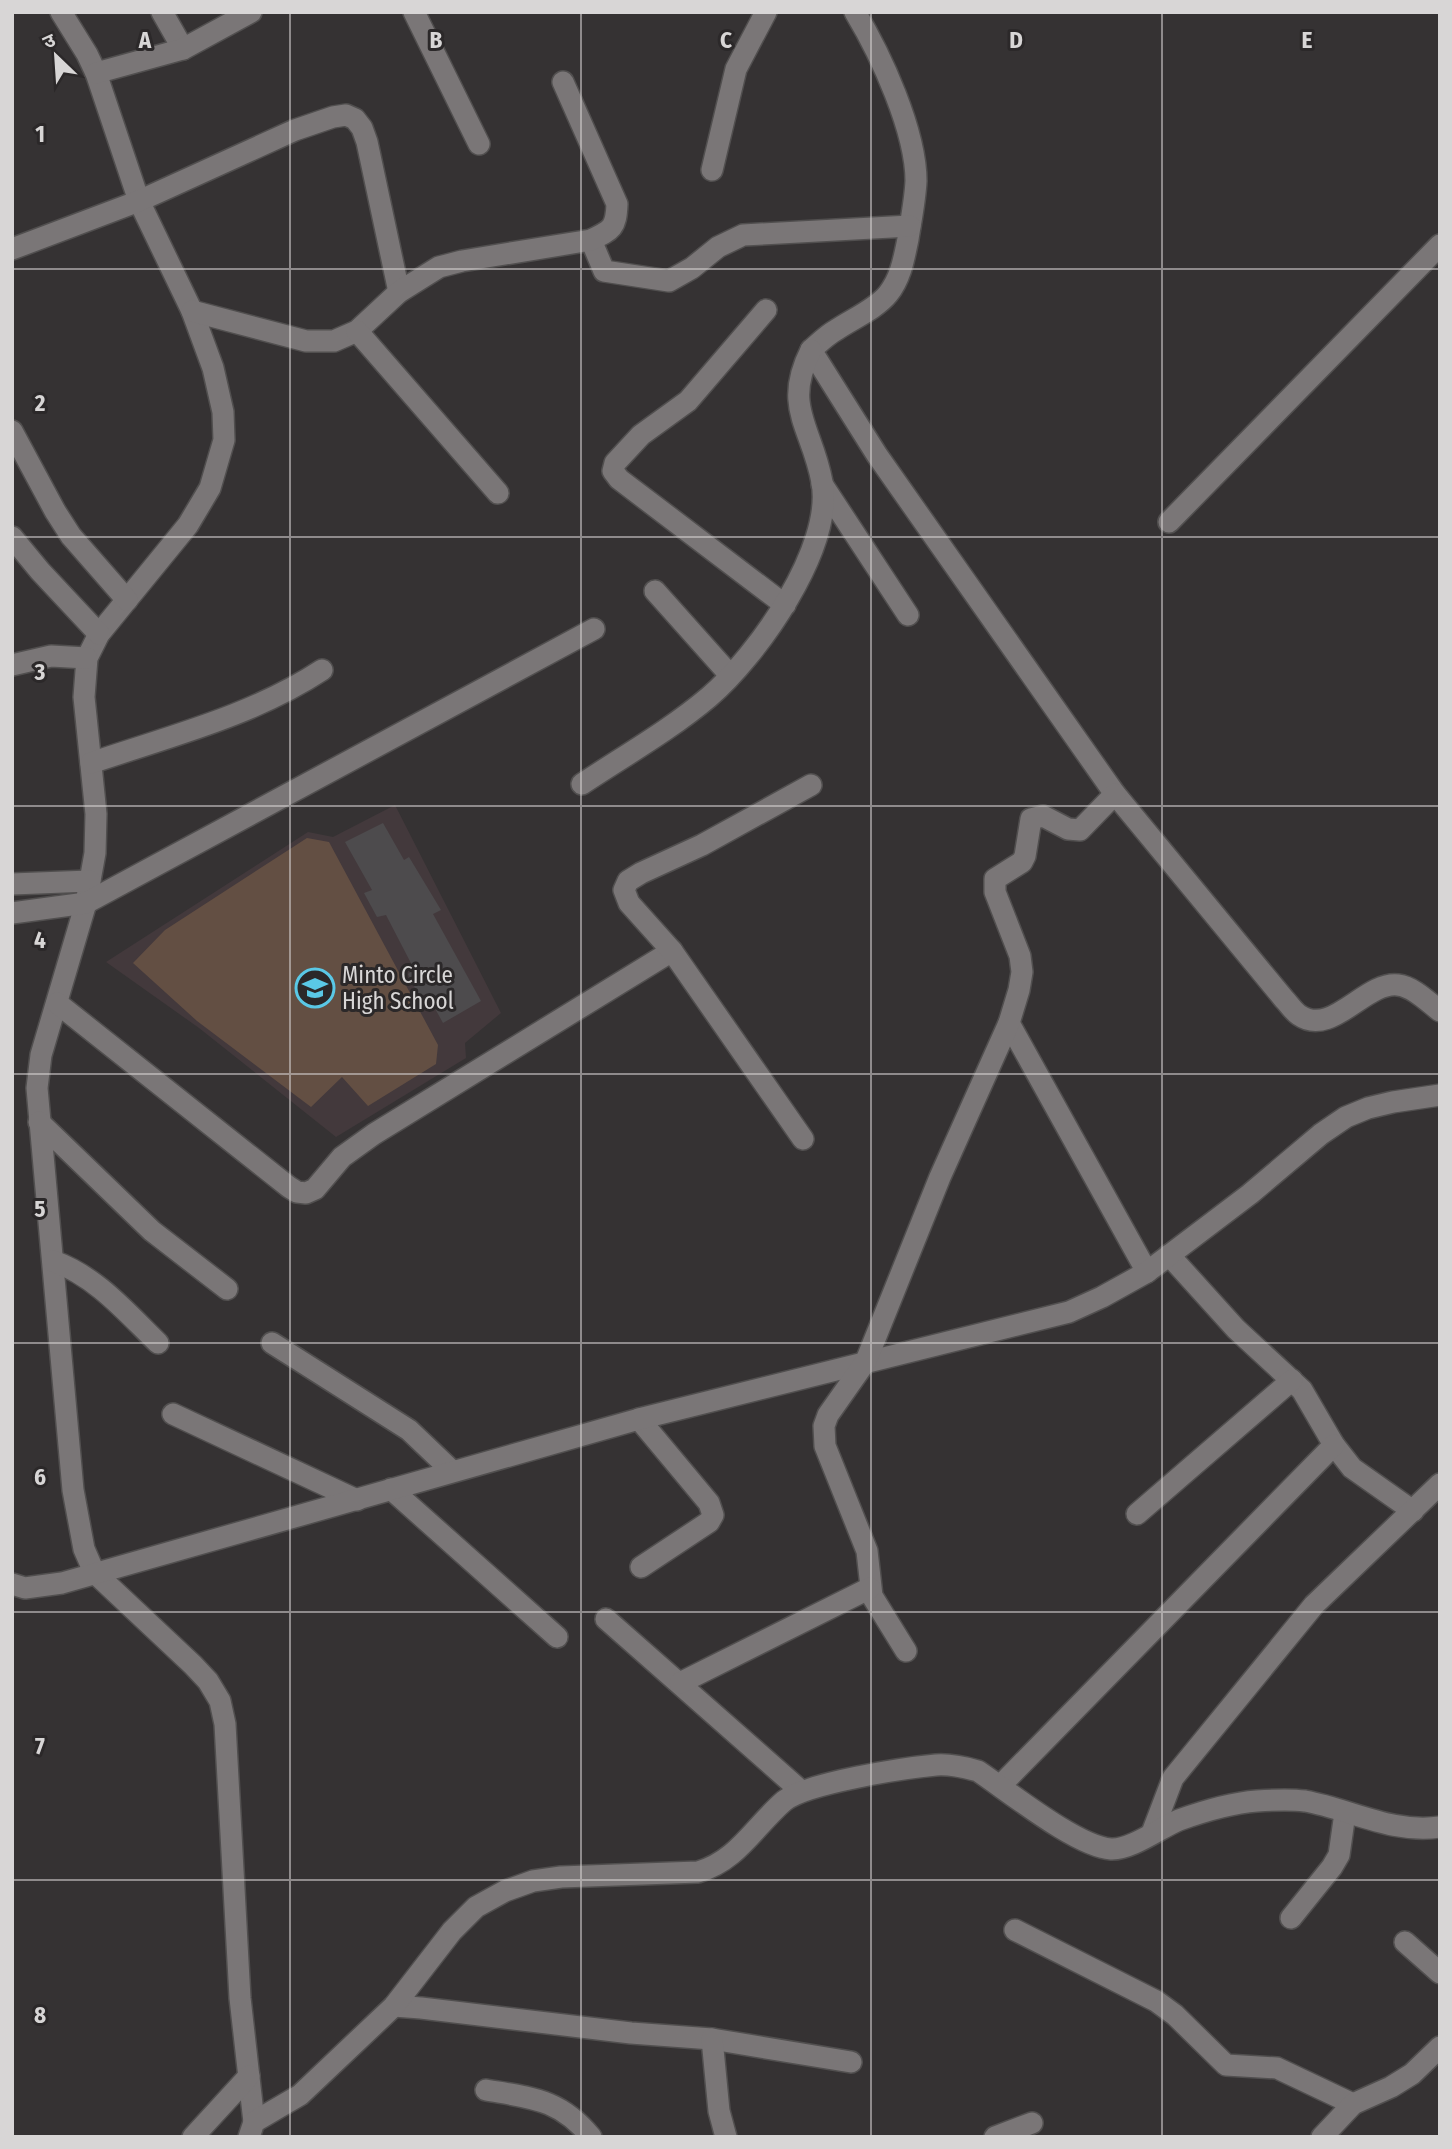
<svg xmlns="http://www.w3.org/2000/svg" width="1452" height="2149" font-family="'Fira Sans Condensed','Noto Sans Devanagari',sans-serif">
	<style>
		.built { fill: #43393c }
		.green { fill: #634f43 }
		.building { fill: #4d4b4d }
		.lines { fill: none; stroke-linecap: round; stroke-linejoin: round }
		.minor-casing { stroke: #514f4f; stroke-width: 24 }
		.minor { stroke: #7a7677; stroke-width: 21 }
		.grid { fill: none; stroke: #d8d6d6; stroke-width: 2; stroke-opacity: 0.55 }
		.labels { text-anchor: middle; stroke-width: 6; stroke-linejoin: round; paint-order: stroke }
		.poi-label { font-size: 23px; fill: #d8d6d6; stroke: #2b2829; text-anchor: start }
		.grid-label { font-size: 23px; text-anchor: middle; font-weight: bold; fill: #d8d6d6; stroke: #2b2829; stroke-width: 6; stroke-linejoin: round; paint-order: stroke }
	</style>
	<rect width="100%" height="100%" fill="#353233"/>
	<!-- built -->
	<polygon class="built" points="395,805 501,1013 465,1043 466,1058 336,1137 199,1028 106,962 308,832 333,837"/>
	<!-- green -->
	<polygon class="green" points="307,838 329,842 438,1045 436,1064 368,1106 342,1077 311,1107 197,1021 133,963 165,930"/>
	<!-- building -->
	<polygon class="building" points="383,823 404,860 409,857 441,910 433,914 481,1001 443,1023 427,994 419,996 408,974 414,969 386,915 377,917 364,893 372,890 345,842"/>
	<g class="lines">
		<defs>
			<g id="minor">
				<polyline points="61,12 87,54 96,73 139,201 192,311 213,368 223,412 224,440 210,488 188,525 99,634 87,658 84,697 96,814 95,853 86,903 41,1055 37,1088 73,1490 84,1549 94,1572 193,1665 208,1681 220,1701 225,1724 240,1998 254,2122"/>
				<polyline points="162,12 183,49"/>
				<polyline points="414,12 479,144"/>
				<path d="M855,12C881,55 916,131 916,181C915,201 911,220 908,239C904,258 901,278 888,294C876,309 852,319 836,330C827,335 819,343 811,350L877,455L1115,794L1284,999C1289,1004 1293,1011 1299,1015C1332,1038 1365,981 1398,985C1414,987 1428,1002 1440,1011"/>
				<polyline points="96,73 183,49 251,12"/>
				<polyline points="712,170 736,69 766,12"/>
				<polyline points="591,240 604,271 669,281 692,268 718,247 743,235 910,226"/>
				<polyline points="12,249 139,201 295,130 333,117 346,115 355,119 362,128 367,142 399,292"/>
				<polyline points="766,310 688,401 641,435 615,463 613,471 619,479 785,605"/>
				<path d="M192,311L306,341H334L357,331L399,292L439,267L462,261L591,240C612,230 616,228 617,204L563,82"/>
				<polyline points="357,331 498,493"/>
				<polyline points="12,431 55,511 71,536 127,600"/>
				<polyline points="822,484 908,615"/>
				<polyline points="1169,522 1440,245"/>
				<polyline points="12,537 40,571 99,634"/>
				<polyline points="655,591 730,675"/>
				<polyline points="12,665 51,656 87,658"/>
				<path d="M91,763C170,736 252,716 322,670"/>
				<path d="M582,784C624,756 670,730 709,697C757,656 834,548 822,482C812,427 782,407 811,350"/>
				<polyline points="12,884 90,881"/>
				<polyline points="12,913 86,903 594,629"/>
				<polyline points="57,1003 289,1187 297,1192 306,1193 315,1189 342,1157 374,1134 672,951"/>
				<polyline points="1009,1023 1147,1272"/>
				<polyline points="39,1122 152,1231 227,1289"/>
				<polyline points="803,1139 672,951 629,903 624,890 628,881 641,873 702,845 811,785"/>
				<polyline points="1169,1255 1236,1329 1302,1390 1334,1445 1352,1468 1413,1511"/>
				<path d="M53,1261C96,1276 127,1313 158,1343"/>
				<polyline points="272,1343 409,1430 452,1471"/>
				<polyline points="173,1414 357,1500"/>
				<polyline points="639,1419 709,1503 713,1515 709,1522 641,1567"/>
				<polyline points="391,1489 557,1637"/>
				<polyline points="1137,1514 1292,1380"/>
				<polyline points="12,1584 25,1588 62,1583 639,1419 1069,1312 1102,1297 1147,1272 1250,1194 1321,1134 1346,1117 1368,1108 1393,1102 1440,1095"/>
				<polyline points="606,1619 801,1791"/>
				<polyline points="906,1651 872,1596 867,1551 825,1446 824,1426 828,1415 866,1361 940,1177 1009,1023 1019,990 1022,972 1020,956 995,892 995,879 1022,862 1025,856 1031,819 1043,816 1068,829 1080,830 1115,794"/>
				<polyline points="680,1683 870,1588"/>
				<polyline points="1000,1786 1334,1445"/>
				<polyline points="1152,1833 1173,1778 1314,1605 1440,1484"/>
				<polyline points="1291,1918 1332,1867 1339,1855 1345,1813"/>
				<polyline points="1015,1930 1156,2001 1175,2015 1226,2065 1277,2068 1353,2104"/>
				<polyline points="1405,1942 1440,1973"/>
				<polyline points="394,2006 421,2008 631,2033 712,2039 851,2062"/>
				<polyline points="712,2039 719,2111 726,2137"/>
				<path d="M486,2090C532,2098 560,2099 591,2137"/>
				<polyline points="193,2137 249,2076"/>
				<path d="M249,2137L254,2122L300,2095L394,2006L452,1931L476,1907L505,1891L533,1881L561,1877L698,1872C737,1861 754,1827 784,1801C806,1783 904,1768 936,1765C950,1764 964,1767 978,1771C1008,1791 1077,1847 1111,1849C1131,1850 1160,1828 1179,1820C1204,1811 1231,1803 1257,1801C1272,1800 1289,1799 1305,1801C1350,1809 1392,1834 1440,1827"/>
				<polyline points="995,2137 1032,2123"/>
				<polyline points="1322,2137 1353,2104 1391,2087 1412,2074 1440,2047"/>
			</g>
		</defs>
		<!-- minor casing -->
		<use href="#minor" class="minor-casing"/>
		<!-- minor -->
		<use href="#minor" class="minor"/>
	</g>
	<!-- grid -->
	<path class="grid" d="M290,12V2137M581,12V2137M871,12V2137M1162,12V2137M12,269H1440M12,537H1440M12,806H1440M12,1074H1440M12,1343H1440M12,1612H1440M12,1880H1440"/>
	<!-- icons -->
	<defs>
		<symbol id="school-ring" viewBox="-11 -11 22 22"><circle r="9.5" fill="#2b2829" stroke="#5ac8e6" stroke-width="1.5"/><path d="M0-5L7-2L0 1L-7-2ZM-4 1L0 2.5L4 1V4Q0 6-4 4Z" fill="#5ac8e6"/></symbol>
	</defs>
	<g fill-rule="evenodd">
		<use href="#school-ring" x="293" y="966" width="44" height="44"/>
	</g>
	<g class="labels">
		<!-- poi labels -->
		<g class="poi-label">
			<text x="342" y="983">Minto Circle<tspan x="342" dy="26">High School</tspan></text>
		</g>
	</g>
	<g class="grid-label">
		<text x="145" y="48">A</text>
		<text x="436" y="48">B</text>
		<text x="726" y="48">C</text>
		<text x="1016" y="48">D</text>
		<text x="1307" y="48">E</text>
		<text x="40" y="142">1</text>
		<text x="40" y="411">2</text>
		<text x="40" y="680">3</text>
		<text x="40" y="948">4</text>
		<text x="40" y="1217">5</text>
		<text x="40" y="1485">6</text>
		<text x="40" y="1754">7</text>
		<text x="40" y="2023">8</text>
	</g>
	<!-- border -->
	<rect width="1452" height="2149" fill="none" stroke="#d8d6d6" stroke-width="28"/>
	<!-- north arrow -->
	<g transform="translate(56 56) rotate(335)" stroke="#2b2829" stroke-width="5" paint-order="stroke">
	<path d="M0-5L12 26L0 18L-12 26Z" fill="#d8d6d6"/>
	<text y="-10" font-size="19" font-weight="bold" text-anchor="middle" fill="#d8d6d6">उ</text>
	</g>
</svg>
